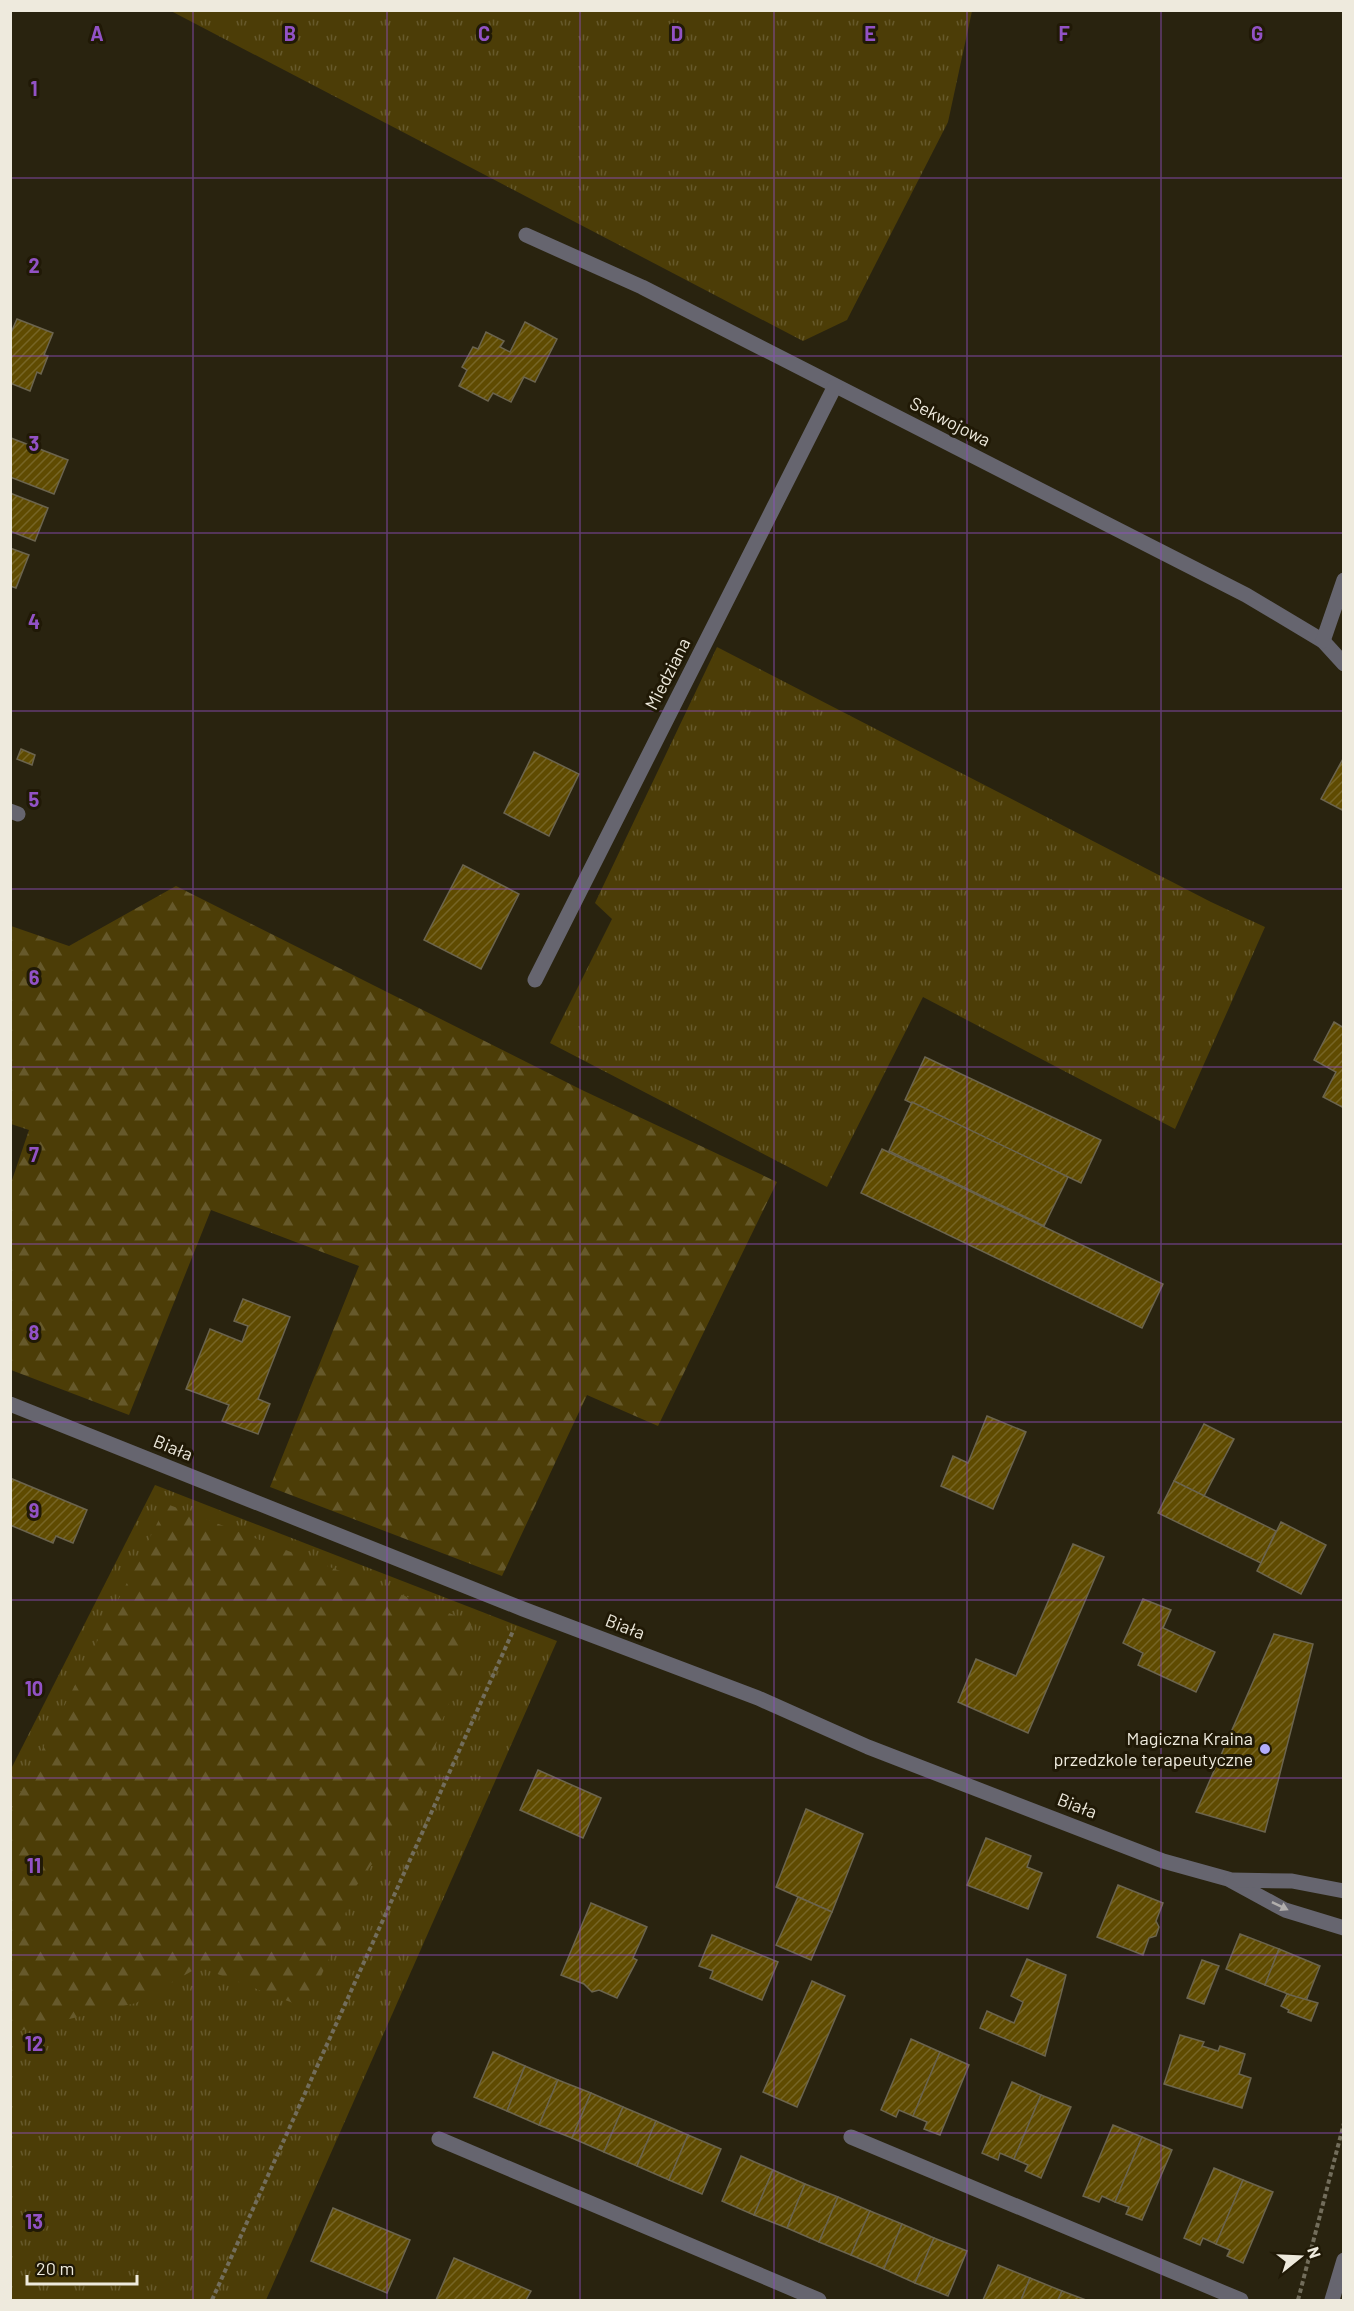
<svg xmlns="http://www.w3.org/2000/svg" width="1354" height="2311" font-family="Barlow,sans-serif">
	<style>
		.grass { fill: url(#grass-tufts) }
		.forest { fill: url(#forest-firs) }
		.building { fill: url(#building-hatch); stroke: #6b644e; stroke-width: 1.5 }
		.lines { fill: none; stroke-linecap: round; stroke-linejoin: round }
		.path { stroke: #726d5b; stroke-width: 4; stroke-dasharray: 4.5 3; stroke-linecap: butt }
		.service { stroke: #66656f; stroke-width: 15 }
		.minor { stroke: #66656f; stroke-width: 15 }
		.tertiary { stroke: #66656f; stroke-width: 15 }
		.oneway { fill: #b1aeac }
		.grid { fill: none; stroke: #9252c5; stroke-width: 1.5; stroke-opacity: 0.55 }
		.poi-dot { fill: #b2adf9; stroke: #201906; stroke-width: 2 }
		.labels { text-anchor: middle; stroke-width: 6; stroke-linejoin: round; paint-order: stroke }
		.street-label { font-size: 18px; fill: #eeeadd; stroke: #201906 }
		.poi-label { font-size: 18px; fill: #eeeadd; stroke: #201906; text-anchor: end }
		.grid-label { font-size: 20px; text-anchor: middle; font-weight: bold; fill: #9252c5; stroke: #201906; stroke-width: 6; stroke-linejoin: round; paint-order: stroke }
	</style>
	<defs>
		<pattern id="grass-tufts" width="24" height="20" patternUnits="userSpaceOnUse" patternTransform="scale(1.5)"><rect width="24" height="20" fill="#4c3d07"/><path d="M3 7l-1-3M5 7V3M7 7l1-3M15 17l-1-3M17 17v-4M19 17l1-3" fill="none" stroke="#66592b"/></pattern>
		<pattern id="forest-firs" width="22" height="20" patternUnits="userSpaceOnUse" patternTransform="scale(1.5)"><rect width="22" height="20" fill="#4c3d07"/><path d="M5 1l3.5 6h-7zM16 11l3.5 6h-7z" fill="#66592b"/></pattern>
		<pattern id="building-hatch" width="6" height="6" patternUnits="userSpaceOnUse" patternTransform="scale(1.5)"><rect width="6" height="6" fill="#5f4b01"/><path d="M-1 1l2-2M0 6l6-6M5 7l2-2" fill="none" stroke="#766526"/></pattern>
	</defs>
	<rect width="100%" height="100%" fill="#29230f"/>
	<!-- grass -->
	<g class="grass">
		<polygon points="171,11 972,11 948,122 847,320 803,341"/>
		<polygon points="717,647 1211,902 1265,927 1175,1129 923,997 827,1187 550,1043 612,919 595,903"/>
		<polygon points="155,1485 557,1641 266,2300 11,2300 10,1771"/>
	</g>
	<!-- forest -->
	<g class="forest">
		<polygon points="176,886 582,1090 777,1182 658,1426 587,1395 502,1576 270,1487 359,1266 211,1210 129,1415 11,1370 11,1183 29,1130 11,1124 11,926 69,946"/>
		<polygon points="167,1504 472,1622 462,1669 440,1726 427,1787 352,1892 336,1944 306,2008 199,1967 136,2003 11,2033 11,1811"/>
	</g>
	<!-- building -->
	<g class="building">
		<polygon points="17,319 53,333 44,355 48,356 41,374 37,372 30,391 10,383 10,335"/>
		<polygon points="525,322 557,339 535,382 524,377 511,402 493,393 488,401 459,386 467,370 462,367 473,347 478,349 486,332 504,341 500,347 510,352"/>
		<polygon points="11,438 68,460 54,494 10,477"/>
		<polygon points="10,493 48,508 35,541 10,531"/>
		<polygon points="10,548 29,555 16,588 10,586"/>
		<polygon points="21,749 35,755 32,765 17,759"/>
		<polygon points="534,752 579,774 549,836 504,813"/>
		<polygon points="1344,757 1344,811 1321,799"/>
		<polygon points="463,865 519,894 481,969 424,940"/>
		<polygon points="1334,1022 1344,1028 1344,1108 1323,1097 1336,1072 1314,1060"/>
		<polygon points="925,1057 1101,1140 1081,1183 905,1100"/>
		<polygon points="912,1102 1068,1177 1044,1226 889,1151"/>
		<polygon points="882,1149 1163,1284 1142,1328 861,1193"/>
		<polygon points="243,1299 290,1317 258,1399 270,1404 258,1434 222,1421 229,1405 186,1389 210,1329 242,1342 248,1326 234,1321"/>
		<polygon points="987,1416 1026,1432 993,1509 941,1486 953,1456 968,1463"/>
		<polygon points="1204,1424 1234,1439 1204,1496 1174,1481"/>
		<polygon points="10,1478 87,1510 73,1543 56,1536 53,1543 10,1525"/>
		<polygon points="1174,1481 1276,1531 1261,1563 1158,1513"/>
		<polygon points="1281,1522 1326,1545 1301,1594 1257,1571"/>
		<polygon points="1073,1544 1104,1557 1028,1733 958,1702 976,1659 1016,1676"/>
		<polygon points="1143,1599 1171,1610 1163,1628 1215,1652 1196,1692 1138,1665 1143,1653 1123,1643"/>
		<polygon points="1274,1634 1313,1644 1265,1832 1196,1812"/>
		<polygon points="538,1770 601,1798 583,1838 520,1810"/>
		<polygon points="806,1809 863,1834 832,1912 776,1887"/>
		<polygon points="986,1838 1031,1856 1027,1867 1042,1873 1028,1909 967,1885"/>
		<polygon points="1118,1885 1163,1903 1156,1921 1159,1927 1156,1936 1149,1938 1143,1955 1097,1937"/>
		<polygon points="798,1897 832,1912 811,1960 776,1945"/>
		<polygon points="591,1903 647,1927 633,1958 637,1960 617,1998 599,1990 592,1992 584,1984 561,1975"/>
		<polygon points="1240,1934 1279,1949 1265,1985 1226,1969"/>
		<polygon points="712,1935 778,1962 762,2000 710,1978 713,1971 699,1966"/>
		<polygon points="1279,1949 1320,1966 1306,2001 1265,1985"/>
		<polygon points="1027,1959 1066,1975 1045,2056 980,2028 987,2011 1014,2023 1023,2002 1011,1996"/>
		<polygon points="1202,1960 1219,1966 1204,2004 1187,1998"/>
		<polygon points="812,1981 845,1996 797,2107 763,2092"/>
		<polygon points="1287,1994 1318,2003 1311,2021 1288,2012 1289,2010 1281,2006"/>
		<polygon points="1180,2035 1204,2042 1202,2046 1218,2051 1220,2046 1245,2054 1239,2074 1251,2078 1242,2108 1164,2084"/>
		<polygon points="911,2039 940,2052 913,2116 899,2110 896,2117 881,2110"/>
		<polygon points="493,2052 525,2066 507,2111 474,2097"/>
		<polygon points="940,2052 969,2065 940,2135 924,2129 927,2122 913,2116"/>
		<polygon points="525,2066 558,2080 539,2125 507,2111"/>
		<polygon points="558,2080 591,2093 572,2138 539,2125"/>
		<polygon points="1012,2082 1041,2095 1014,2159 1000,2153 998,2160 982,2153"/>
		<polygon points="591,2093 623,2107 604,2152 572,2138"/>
		<polygon points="1041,2095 1071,2107 1041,2178 1025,2171 1028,2165 1014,2159"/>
		<polygon points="623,2107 656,2121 637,2166 604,2152"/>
		<polygon points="656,2121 688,2135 669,2180 637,2166"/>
		<polygon points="1113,2125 1142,2137 1115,2202 1102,2196 1099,2202 1083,2196"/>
		<polygon points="688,2135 721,2149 702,2194 669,2180"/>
		<polygon points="1142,2137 1172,2150 1142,2220 1126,2214 1129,2207 1115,2202"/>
		<polygon points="741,2156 773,2170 754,2215 722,2201"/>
		<polygon points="1214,2168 1243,2180 1216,2244 1203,2238 1200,2245 1184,2238"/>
		<polygon points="773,2170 805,2184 787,2228 754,2215"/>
		<polygon points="1243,2180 1273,2192 1243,2263 1227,2256 1230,2250 1216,2244"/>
		<polygon points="805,2184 838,2197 819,2242 787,2228"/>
		<polygon points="838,2197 870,2211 851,2255 819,2242"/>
		<polygon points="333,2208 410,2240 387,2293 311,2261"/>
		<polygon points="870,2211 902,2224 884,2269 851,2255"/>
		<polygon points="902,2224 934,2238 915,2283 884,2269"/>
		<polygon points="934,2238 967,2251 948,2296 915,2283"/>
		<polygon points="454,2258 531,2291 526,2300 436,2300"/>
		<polygon points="998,2265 1030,2278 1021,2300 983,2300"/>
		<polygon points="1030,2278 1062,2291 1058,2300 1021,2300"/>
		<polygon points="1062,2291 1086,2300 1058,2300"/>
	</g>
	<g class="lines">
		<!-- path -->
		<g class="path">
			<polyline points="212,2300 513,1631"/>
			<polyline points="1298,2300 1344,2123"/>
		</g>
		<!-- service -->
		<g class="service">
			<polyline points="851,2137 1241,2300"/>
			<polyline points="439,2139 819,2300"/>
		</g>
		<!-- minor -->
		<g class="minor">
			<polyline points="526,235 642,287 1246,595 1323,641 1344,664"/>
			<polyline points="1323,641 1344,580"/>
			<polyline points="10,811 18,814"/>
			<polyline points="535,980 835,386"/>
			<polyline points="10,1404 523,1609 758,1698 868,1747 1163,1861 1228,1879 1285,1910 1344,1928"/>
			<polyline points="1231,1880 1292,1881 1344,1891"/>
		</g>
		<!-- tertiary -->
		<polyline class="tertiary" points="1332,2300 1344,2260"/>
	</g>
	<!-- one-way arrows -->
	<defs><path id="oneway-solid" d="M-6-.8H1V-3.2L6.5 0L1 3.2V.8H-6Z" transform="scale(1.5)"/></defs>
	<use class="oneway" href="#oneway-solid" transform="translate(1280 1906) rotate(26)"/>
	<!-- grid -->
	<path class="grid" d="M193,10V2300M387,10V2300M580,10V2300M774,10V2300M967,10V2300M1161,10V2300M10,178H1344M10,356H1344M10,533H1344M10,711H1344M10,889H1344M10,1067H1344M10,1244H1344M10,1422H1344M10,1600H1344M10,1778H1344M10,1955H1344M10,2133H1344"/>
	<!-- markers -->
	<circle class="poi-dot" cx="1265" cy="1749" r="6"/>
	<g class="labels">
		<!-- street labels -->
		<g class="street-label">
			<text transform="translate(950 422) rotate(27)" y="6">Sekwojowa</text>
			<text transform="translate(668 674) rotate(-63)" y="6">Miedziana</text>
			<text transform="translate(173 1448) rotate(22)" y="6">Biała</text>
			<text transform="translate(625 1627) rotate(21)" y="6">Biała</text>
			<text transform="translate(1077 1806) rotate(21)" y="6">Biała</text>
		</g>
		<!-- poi labels -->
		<g class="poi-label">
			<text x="1253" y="1745">Magiczna Kraina<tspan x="1253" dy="21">przedzkole terapeutyczne</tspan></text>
		</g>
	</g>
	<g class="grid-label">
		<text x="97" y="41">A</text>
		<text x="290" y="41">B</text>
		<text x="484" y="41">C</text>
		<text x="677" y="41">D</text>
		<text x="870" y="41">E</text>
		<text x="1064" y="41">F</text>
		<text x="1257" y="41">G</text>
		<text x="34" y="96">1</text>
		<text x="34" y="273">2</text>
		<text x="34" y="451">3</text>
		<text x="34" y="629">4</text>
		<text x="34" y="807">5</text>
		<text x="34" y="985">6</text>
		<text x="34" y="1162">7</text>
		<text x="34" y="1340">8</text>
		<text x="34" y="1518">9</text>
		<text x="34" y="1696">10</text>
		<text x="34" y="1873">11</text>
		<text x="34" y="2051">12</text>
		<text x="34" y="2229">13</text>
	</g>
	<!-- border -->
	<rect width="1354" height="2311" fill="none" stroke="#eeeadd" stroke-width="24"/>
	<!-- north arrow -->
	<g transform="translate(1300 2257) rotate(72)" stroke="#201906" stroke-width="4.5" paint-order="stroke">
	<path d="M0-4.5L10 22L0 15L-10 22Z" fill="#eeeadd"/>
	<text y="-9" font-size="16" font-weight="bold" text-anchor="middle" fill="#eeeadd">N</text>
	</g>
	<!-- scale -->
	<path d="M27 2275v9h110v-9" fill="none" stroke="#eeeadd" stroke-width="3"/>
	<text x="36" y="2275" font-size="18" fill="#eeeadd" stroke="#201906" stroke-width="4.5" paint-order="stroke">20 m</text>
</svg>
